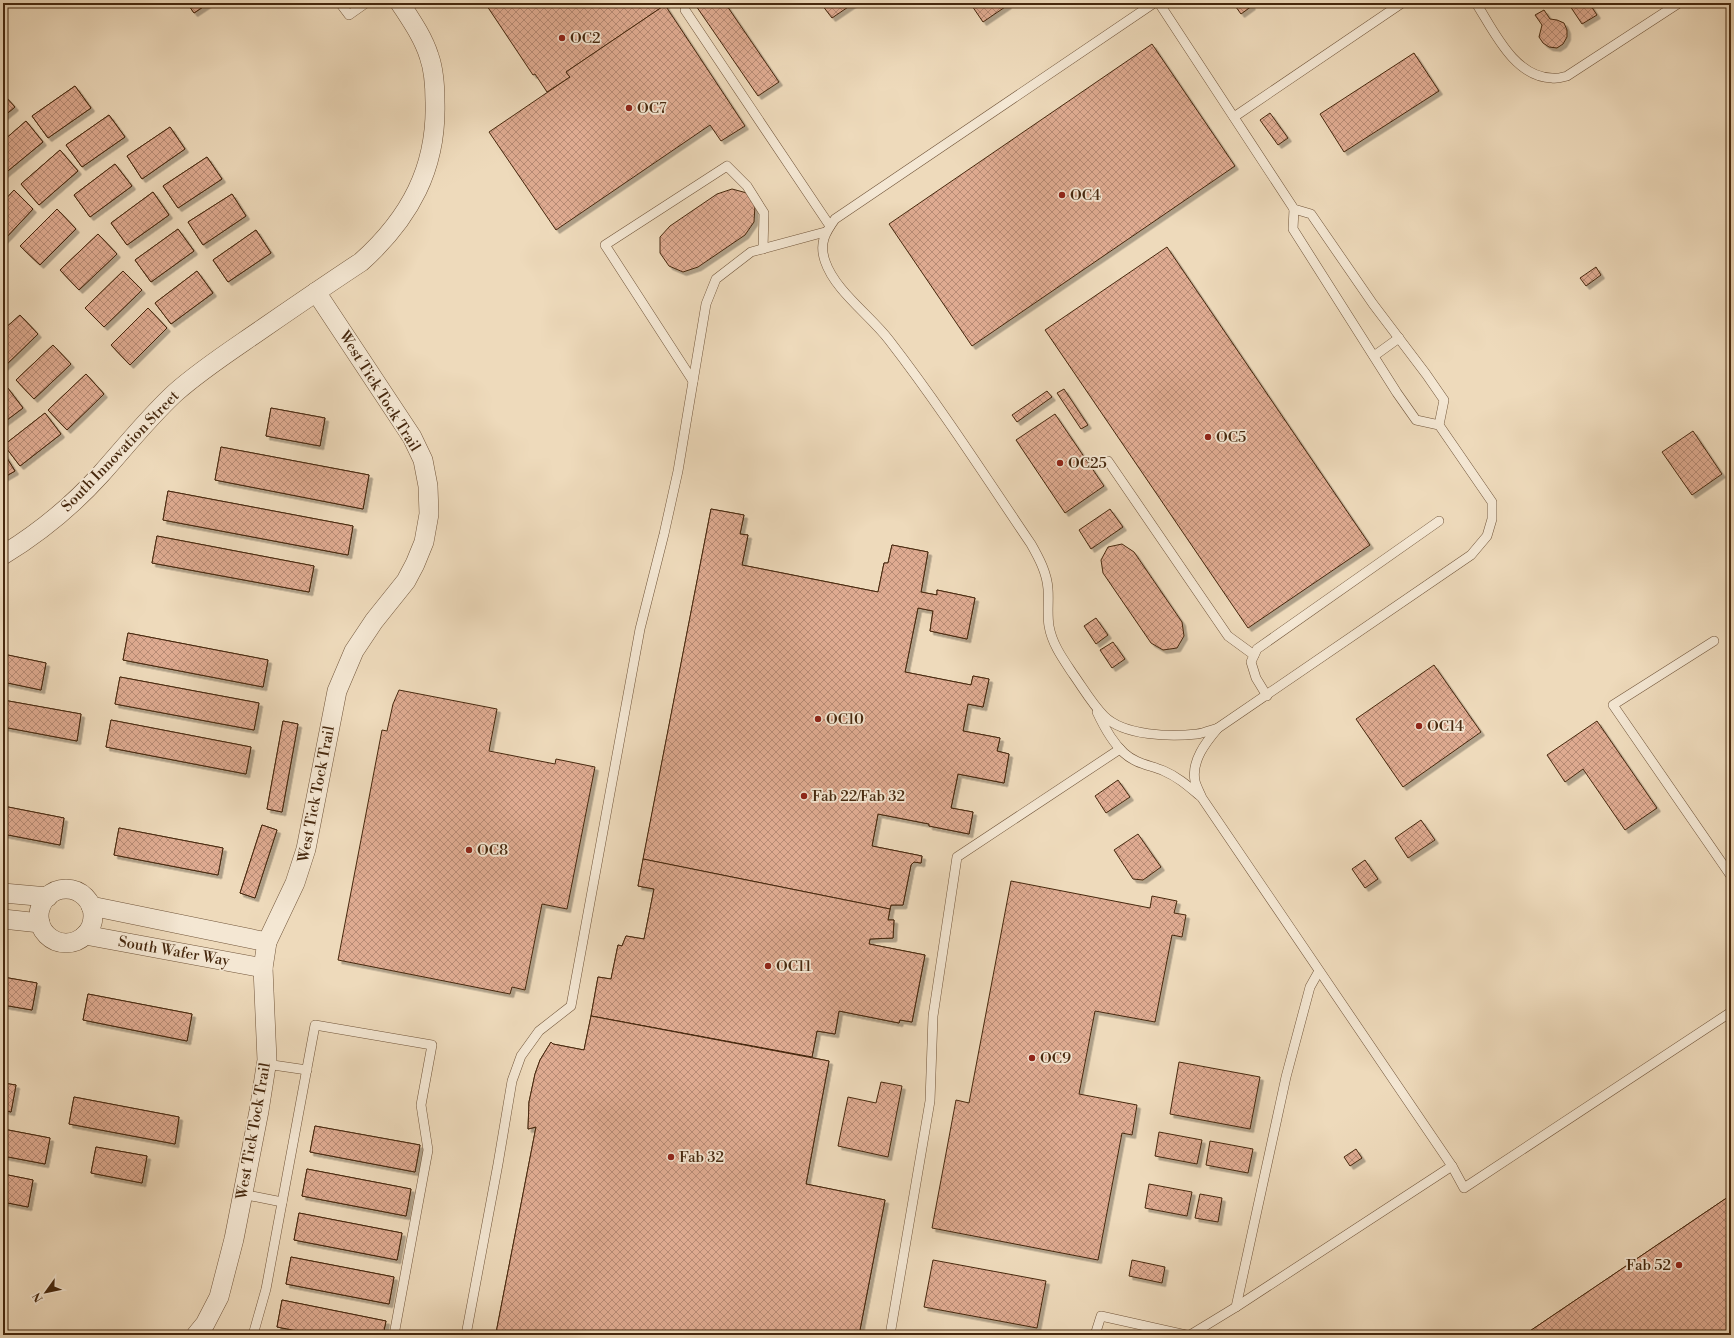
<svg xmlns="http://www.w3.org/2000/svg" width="1734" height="1338" font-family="'Libre Bodoni',serif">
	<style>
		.building { fill: url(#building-cross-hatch); stroke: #46280e; filter: url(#shadow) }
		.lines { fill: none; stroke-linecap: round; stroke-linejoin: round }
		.service-casing { stroke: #705439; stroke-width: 10 }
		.minor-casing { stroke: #705439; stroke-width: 20 }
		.service { stroke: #f4e7d3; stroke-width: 9 }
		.minor { stroke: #f4e7d3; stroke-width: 19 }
		.poi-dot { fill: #8f2418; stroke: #f4e7d3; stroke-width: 1.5 }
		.labels { text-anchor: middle; stroke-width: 3.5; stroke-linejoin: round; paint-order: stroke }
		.poi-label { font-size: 15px; fill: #46280e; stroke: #f4e7d3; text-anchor: start }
		.street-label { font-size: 15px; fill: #46280e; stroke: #f4e7d3 }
	</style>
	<defs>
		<pattern id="building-cross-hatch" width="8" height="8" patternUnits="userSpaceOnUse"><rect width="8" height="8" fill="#dfab91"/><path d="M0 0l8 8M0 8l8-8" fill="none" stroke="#b78b75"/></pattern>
		<filter id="shadow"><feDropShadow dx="3.5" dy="3.5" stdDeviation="0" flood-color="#0004"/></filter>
	</defs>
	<rect width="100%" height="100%" fill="#eedabb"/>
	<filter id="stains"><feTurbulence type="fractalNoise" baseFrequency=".005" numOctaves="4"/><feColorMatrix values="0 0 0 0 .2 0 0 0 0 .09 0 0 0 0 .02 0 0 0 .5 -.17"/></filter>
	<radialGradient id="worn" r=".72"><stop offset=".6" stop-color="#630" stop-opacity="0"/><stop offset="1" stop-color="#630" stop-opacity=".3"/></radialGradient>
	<!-- building -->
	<g class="building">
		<polygon points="187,3 209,3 194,13"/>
		<polygon points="187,3 209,3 194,13"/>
		<polygon points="485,3 668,3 566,72 570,77 547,92 535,74 533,75"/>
		<polygon points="694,3 725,3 779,82 758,96"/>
		<polygon points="825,3 854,3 832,18 822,5"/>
		<polygon points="970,3 1007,3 1008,5 983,22"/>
		<polygon points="1233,3 1250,3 1252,6 1241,14"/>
		<polygon points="1575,3 1589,3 1597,15 1582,24 1570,6"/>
		<polygon points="665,5 745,126 721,141 710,125 556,230 489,132 570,77 566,72"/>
		<polygon points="1544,10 1550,19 1557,20 1564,23 1567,30 1567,37 1563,44 1557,48 1549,47 1543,43 1539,37 1542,25 1535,15"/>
		<polygon points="1152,44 1235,166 972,346 889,224"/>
		<polygon points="1414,53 1439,91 1344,152 1320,114"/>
		<polygon points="75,86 91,108 48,138 32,116"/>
		<polygon points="75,86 91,108 48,138 32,116"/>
		<polygon points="3,94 15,107 3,117"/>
		<polygon points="3,94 15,107 3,117"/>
		<polygon points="1270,113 1288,138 1278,145 1260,120"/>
		<polygon points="109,115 125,137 82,167 66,145"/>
		<polygon points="109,115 125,137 82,167 66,145"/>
		<polygon points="26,121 43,142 3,175 3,141"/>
		<polygon points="26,121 43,142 3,175 3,141"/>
		<polygon points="170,127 185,149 142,179 127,156"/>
		<polygon points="170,127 185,149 142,179 127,156"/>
		<polygon points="60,150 78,171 39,205 21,184"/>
		<polygon points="60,150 78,171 39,205 21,184"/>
		<polygon points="207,157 222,179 178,208 163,186"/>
		<polygon points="207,157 222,179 178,208 163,186"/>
		<polygon points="115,164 132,186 90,217 74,195"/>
		<polygon points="115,164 132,186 90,217 74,195"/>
		<polygon points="732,189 747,193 755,205 754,222 745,235 698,267 683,272 669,266 660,253 660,237 670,226 717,194"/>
		<polygon points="14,190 33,209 3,241 3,202"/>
		<polygon points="14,190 33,209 3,241 3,202"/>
		<polygon points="153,192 169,215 127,245 111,223"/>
		<polygon points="153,192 169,215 127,245 111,223"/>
		<polygon points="232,194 246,216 203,245 188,222"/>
		<polygon points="232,194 246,216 203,245 188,222"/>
		<polygon points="57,209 76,229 40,265 20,246"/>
		<polygon points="57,209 76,229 40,265 20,246"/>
		<polygon points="178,229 194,251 151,282 135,260"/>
		<polygon points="178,229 194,251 151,282 135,260"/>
		<polygon points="256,230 271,253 228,282 213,260"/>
		<polygon points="256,230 271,253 228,282 213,260"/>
		<polygon points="98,234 117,254 79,290 60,270"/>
		<polygon points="98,234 117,254 79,290 60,270"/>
		<polygon points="1167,247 1370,545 1248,628 1045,330"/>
		<polygon points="1596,267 1601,275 1586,286 1580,278"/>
		<polygon points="123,271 142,290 104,327 85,308"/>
		<polygon points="123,271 142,290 104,327 85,308"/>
		<polygon points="197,271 213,293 171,324 155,303"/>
		<polygon points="197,271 213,293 171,324 155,303"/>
		<polygon points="148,308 167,328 130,365 111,345"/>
		<polygon points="148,308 167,328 130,365 111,345"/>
		<polygon points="20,315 38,334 3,368 3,330"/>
		<polygon points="20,315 38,334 3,368 3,330"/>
		<polygon points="53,345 71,364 34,399 16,380"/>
		<polygon points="53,345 71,364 34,399 16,380"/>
		<polygon points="86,374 104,394 67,430 48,410"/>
		<polygon points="86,374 104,394 67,430 48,410"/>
		<polygon points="7,387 23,408 3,423 3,390"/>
		<polygon points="7,387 23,408 3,423 3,390"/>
		<polygon points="1064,389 1088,425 1081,429 1057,393"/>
		<polygon points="1047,391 1052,397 1017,422 1012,415"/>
		<polygon points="271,408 325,418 320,446 266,436"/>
		<polygon points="271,408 325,418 320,446 266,436"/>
		<polygon points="45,413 61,434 20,466 4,445"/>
		<polygon points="45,413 61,434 20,466 4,445"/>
		<polygon points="1055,414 1104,486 1065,513 1016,440"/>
		<polygon points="1693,431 1722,474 1692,495 1662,452"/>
		<polygon points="221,447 369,475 363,509 215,480"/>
		<polygon points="221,447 369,475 363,509 215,480"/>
		<polygon points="3,452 15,471 3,478"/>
		<polygon points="3,452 15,471 3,478"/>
		<polygon points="168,491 353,526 348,555 163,520"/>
		<polygon points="168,491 353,526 348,555 163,520"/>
		<polygon points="711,509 744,515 740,534 748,535 742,565 878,592 884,563 888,563 892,545 928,552 921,592 937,595 937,590 975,598 967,639 930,631 933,611 918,608 905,672 971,685 973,676 989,679 983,707 968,704 963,731 1000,738 997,751 1009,754 1004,783 958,774 951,808 973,812 969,834 929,826 929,824 878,814 872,846 922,856 921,863 914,862 911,865 903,905 891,905 888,920 894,920 893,938 870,939 869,944 925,955 912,1022 900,1020 899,1023 839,1011 835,1034 817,1031 812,1057 591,1016 598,977 611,979 618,945 622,946 626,936 644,939 654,889 638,886"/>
		<polygon points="711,509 744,515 740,534 748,535 742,565 878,592 884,563 888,563 892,545 928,552 921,592 937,595 937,590 975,598 967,639 930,631 933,611 918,608 905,672 971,685 973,676 989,679 983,707 968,704 963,731 1000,738 997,751 1009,754 1004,783 958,774 951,808 973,812 969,834 929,826 929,824 878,814 872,846 922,856 921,863 914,862 911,865 903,905 891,905 890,909 643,859"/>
		<polygon points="1110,509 1123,527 1091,549 1079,530"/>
		<polygon points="157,536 314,566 309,592 152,563"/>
		<polygon points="157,536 314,566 309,592 152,563"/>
		<polygon points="1122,544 1134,552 1182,622 1184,636 1177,648 1163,650 1151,643 1103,573 1101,560 1108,547"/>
		<polygon points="1096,618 1108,635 1096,644 1084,626"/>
		<polygon points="128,633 268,660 263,687 123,660"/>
		<polygon points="128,633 268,660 263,687 123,660"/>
		<polygon points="1113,642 1125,659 1112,668 1100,650"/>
		<polygon points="3,654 46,663 41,690 3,682"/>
		<polygon points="3,654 46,663 41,690 3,682"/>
		<polygon points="1434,665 1481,732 1403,787 1356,719"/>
		<polygon points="120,677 259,703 254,730 115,704"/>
		<polygon points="120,677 259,703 254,730 115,704"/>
		<polygon points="399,690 497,709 489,751 555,764 556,759 595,767 567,909 542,904 525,990 512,987 510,994 338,960 382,730 387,731 393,704"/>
		<polygon points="3,700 81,714 77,741 3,727"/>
		<polygon points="3,700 81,714 77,741 3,727"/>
		<polygon points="111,720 251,747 246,774 106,747"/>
		<polygon points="111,720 251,747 246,774 106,747"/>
		<polygon points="283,721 298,724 282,812 267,809"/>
		<polygon points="283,721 298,724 282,812 267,809"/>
		<polygon points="1597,721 1657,808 1625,830 1583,769 1565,782 1547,755"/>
		<polygon points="1118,780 1130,797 1106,813 1095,796"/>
		<polygon points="3,806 64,818 60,845 3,834"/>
		<polygon points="3,806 64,818 60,845 3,834"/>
		<polygon points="1421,820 1435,840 1408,858 1395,838"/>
		<polygon points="262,825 277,830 255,898 240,893"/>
		<polygon points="262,825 277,830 255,898 240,893"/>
		<polygon points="119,828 223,848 218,875 114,855"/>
		<polygon points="119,828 223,848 218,875 114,855"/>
		<polygon points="1138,834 1161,867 1143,880 1133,879 1114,850"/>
		<polygon points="643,859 890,909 888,920 894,920 893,938 870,939 869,944 925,955 912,1022 900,1020 899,1023 839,1011 835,1034 817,1031 812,1057 591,1016 598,977 611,979 618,945 622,946 626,936 644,939 654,889 638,886"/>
		<polygon points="1365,860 1378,879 1365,888 1352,869"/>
		<polygon points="1011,881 1150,908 1152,896 1177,901 1174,913 1186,915 1182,937 1172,935 1155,1022 1095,1011 1079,1094 1137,1105 1132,1135 1122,1133 1098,1260 932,1228 956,1100 969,1103"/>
		<polygon points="3,977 37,983 32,1010 3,1005"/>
		<polygon points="3,977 37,983 32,1010 3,1005"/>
		<polygon points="88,994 192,1014 187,1041 83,1020"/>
		<polygon points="88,994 192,1014 187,1041 83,1020"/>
		<polygon points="591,1016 829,1061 806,1184 885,1200 859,1335 507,1335 496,1333 536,1127 528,1129 529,1102 535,1074 540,1060 551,1042 553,1044 584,1050"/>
		<polygon points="591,1016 829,1061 806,1184 885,1200 859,1335 507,1335 496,1333 536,1127 528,1129 529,1102 535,1074 540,1060 551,1042 553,1044 584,1050"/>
		<polygon points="1179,1062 1260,1077 1250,1129 1170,1114"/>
		<polygon points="881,1082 902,1086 888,1157 838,1146 848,1097 876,1103"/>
		<polygon points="3,1083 16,1085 11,1112 3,1110"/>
		<polygon points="3,1083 16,1085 11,1112 3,1110"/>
		<polygon points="74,1097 179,1117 175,1144 69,1124"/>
		<polygon points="74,1097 179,1117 175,1144 69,1124"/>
		<polygon points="315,1126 420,1145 415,1172 310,1152"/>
		<polygon points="315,1126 420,1145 415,1172 310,1152"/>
		<polygon points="3,1129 50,1138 45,1164 3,1156"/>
		<polygon points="3,1129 50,1138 45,1164 3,1156"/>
		<polygon points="1159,1132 1202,1140 1197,1164 1155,1156"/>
		<polygon points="1210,1141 1253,1149 1248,1173 1206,1165"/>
		<polygon points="96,1147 147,1156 142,1183 91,1173"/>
		<polygon points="96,1147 147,1156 142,1183 91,1173"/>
		<polygon points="1356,1149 1362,1158 1350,1166 1344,1157"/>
		<polygon points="307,1169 411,1189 406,1216 302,1196"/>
		<polygon points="307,1169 411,1189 406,1216 302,1196"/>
		<polygon points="3,1174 33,1180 28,1207 3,1202"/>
		<polygon points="3,1174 33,1180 28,1207 3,1202"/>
		<polygon points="1149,1184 1192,1192 1187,1216 1145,1208"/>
		<polygon points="1200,1194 1222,1198 1218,1222 1195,1218"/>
		<polygon points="1731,1195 1731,1335 1524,1335"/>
		<polygon points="1731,1195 1731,1335 1524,1335"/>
		<polygon points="299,1213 402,1233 397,1260 294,1240"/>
		<polygon points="299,1213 402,1233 397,1260 294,1240"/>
		<polygon points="291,1257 394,1277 389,1304 286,1284"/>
		<polygon points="291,1257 394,1277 389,1304 286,1284"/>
		<polygon points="933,1260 1046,1281 1037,1328 924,1307"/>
		<polygon points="1132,1260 1165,1267 1162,1283 1129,1276"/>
		<polygon points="282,1300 386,1321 383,1335 318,1335 277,1327"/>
		<polygon points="282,1300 386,1321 383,1335 318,1335 277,1327"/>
	</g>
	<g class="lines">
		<defs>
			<g id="service">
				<polyline points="340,3 349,15 366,3"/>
				<path d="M1154,3L835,219C825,233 819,243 825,261C835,291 870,315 889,340C940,406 985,476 1031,544C1039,558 1047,573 1048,589C1049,601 1047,614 1049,626C1052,644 1063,659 1073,674C1083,688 1092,704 1104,716C1124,736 1171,737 1197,734C1204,733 1211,730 1218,728L1471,555L1487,536L1492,519V502L1439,425L1444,400L1426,374L1373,304L1311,214L1294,209L1159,3"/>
				<path d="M1476,3C1494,31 1514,77 1552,78C1557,79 1563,77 1567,76L1679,3"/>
				<polyline points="685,10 830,226"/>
				<polyline points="1234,117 1402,3"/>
				<polyline points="1294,209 1293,229 1397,393 1416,420 1439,425"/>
				<polyline points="1374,356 1399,338"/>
				<polyline points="693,381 605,245 727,166 747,186 764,213 763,249"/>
				<polyline points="1108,461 1228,636 1254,655"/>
				<polyline points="1714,641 1613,705 1731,876"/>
				<polyline points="1267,696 1256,678 1251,662 1257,649 1439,521"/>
				<path d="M1097,712C1104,727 1112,742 1124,753C1136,764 1150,765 1164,771C1178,777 1188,786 1200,796"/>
				<path d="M1218,728C1206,742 1191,761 1195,781C1196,786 1200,793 1202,798L1452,1166L1464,1188L1731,1012"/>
				<polyline points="266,1064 307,1070"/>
				<polyline points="242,1194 282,1202"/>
				<polyline points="1236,1307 1286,1077 1310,987 1319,971"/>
				<polyline points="253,1335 266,1289 315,1025 432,1045 421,1105 428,1150 394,1335"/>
				<polyline points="466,1335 498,1164 512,1081 521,1056 539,1031 571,1006 640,629 664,534 678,471 706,304 716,279 751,252 825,232"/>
				<polyline points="890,1335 930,1101 933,1016 957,857 1120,749"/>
				<polyline points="1095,1335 1101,1316 1186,1335"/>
				<polyline points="1190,1335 1236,1307 1452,1166"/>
			</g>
			<g id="minor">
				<path d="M3,555C39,533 73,505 101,474C126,446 148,418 175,393C203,368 235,348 265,327C297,305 329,283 361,262C410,218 437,168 435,102C435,87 434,70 429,56C423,37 411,20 400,3"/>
				<circle cx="66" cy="916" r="27"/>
				<polyline points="3,893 48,897"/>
				<polyline points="91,906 267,942"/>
				<polyline points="3,919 40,923"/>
				<polyline points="85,935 263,968"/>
				<polyline points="196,1335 205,1324 219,1297 234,1239 259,1111 267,1060 263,968 267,942 295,883 306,849 337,691 354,651 374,621 406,581 415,564 424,542 429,514 428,486 423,460 412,437 316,292"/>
			</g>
		</defs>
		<!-- service casing -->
		<use href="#service" class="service-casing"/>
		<!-- minor casing -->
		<use href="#minor" class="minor-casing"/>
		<!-- service -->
		<use href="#service" class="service"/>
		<!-- minor -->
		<use href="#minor" class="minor"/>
	</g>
	<!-- markers -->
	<g class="poi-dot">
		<circle cx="562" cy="38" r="4"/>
		<circle cx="629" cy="108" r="4"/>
		<circle cx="1062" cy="195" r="4"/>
		<circle cx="1208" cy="437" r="4"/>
		<circle cx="1060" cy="463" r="4"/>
		<circle cx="818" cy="719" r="4"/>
		<circle cx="1419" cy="726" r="4"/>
		<circle cx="804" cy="796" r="4"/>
		<circle cx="469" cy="850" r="4"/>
		<circle cx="768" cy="966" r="4"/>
		<circle cx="1032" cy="1058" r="4"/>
		<circle cx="671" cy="1157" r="4"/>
		<circle cx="1679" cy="1265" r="4"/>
	</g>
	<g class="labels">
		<!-- poi labels -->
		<g class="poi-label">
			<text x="570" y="43">OC2</text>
			<text x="637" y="113">OC7</text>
			<text x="1070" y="200">OC4</text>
			<text x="1216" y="442">OC5</text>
			<text x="1068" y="468">OC25</text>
			<text x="826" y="724">OC10</text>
			<text x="1427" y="731">OC14</text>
			<text x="812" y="801">Fab 22/Fab 32</text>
			<text x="477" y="855">OC8</text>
			<text x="776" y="971">OC11</text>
			<text x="1040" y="1063">OC9</text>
			<text x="679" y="1162">Fab 32</text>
			<text x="1671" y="1270" text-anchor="end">Fab 52</text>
		</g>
		<!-- street labels -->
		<g class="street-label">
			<text transform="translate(380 391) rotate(58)" y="5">West Tick Tock Trail</text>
			<text transform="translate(120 451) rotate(-46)" y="5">South Innovation Street</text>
			<text transform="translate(316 794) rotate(-79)" y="5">West Tick Tock Trail</text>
			<text transform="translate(174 951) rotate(10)" y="5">South Wafer Way</text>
			<text transform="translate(253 1131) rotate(-80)" y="5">West Tick Tock Trail</text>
		</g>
	</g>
	<!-- margin -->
	<rect width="1734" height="1338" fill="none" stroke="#eedabb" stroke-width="16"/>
	<rect x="4" y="4" width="1726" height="1330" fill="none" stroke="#46280e" stroke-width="2"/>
	<rect x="8" y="8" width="1718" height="1322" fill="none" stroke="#46280e"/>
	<!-- north arrow -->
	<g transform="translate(46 1292) rotate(237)" stroke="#f4e7d3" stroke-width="3" paint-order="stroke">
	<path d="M0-3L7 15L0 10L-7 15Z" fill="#46280e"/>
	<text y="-6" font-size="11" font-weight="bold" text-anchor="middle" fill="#46280e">N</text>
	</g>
	<rect width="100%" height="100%" filter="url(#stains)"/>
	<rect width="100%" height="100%" fill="url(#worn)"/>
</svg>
